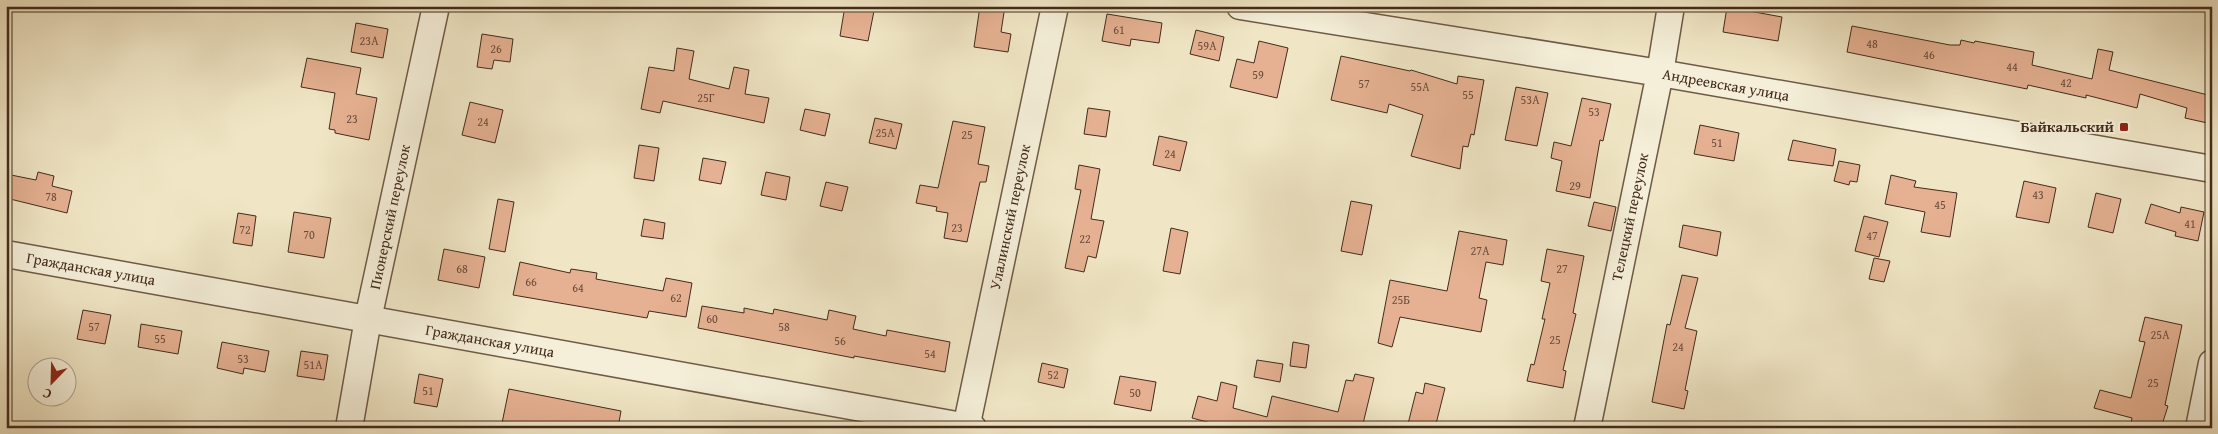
<svg xmlns="http://www.w3.org/2000/svg" width="2218" height="434" font-family="'Gentium Book Plus',serif">
	<style>
		.building { fill: #e5b192; stroke: #432b1c }
		.lines { fill: none; stroke-linecap: round; stroke-linejoin: round }
		.minor-casing { stroke: #6e5a46; stroke-width: 29 }
		.minor { stroke: #f5efd9; stroke-width: 26 }
		.poi-dot { fill: #8f2418; stroke: #f5efd9; stroke-width: 2 }
		.labels { text-anchor: middle; stroke-width: 4; stroke-linejoin: round; paint-order: stroke }
		.number-label { font-size: 12px; fill: #6c4c3a }
		.street-label { font-size: 15px; fill: #432b1c; stroke: #f5efd9 }
		.poi-label { font-size: 15px; font-weight: bold; fill: #432b1c; stroke: #f5efd9; text-anchor: end }
	</style>
	<rect width="100%" height="100%" fill="#f0e6c5"/>
	<filter id="stains"><feTurbulence type="fractalNoise" baseFrequency=".004" numOctaves="4"/><feColorMatrix values="0 0 0 0 .2 0 0 0 0 .09 0 0 0 0 .02 0 0 0 .5 -.17"/></filter>
	<radialGradient id="worn" r=".72"><stop offset=".6" stop-color="#630" stop-opacity="0"/><stop offset="1" stop-color="#630" stop-opacity=".3"/></radialGradient>
	<!-- building -->
	<g class="building">
		<polygon points="845,6 875,6 868,41 840,36"/>
		<polygon points="980,6 1005,6 1001,32 1011,34 1008,52 974,47"/>
		<polygon points="1727,7 1782,17 1778,41 1723,32"/>
		<polygon points="1107,14 1162,23 1159,43 1131,39 1130,46 1102,41"/>
		<polygon points="356,23 388,29 383,58 351,52"/>
		<polygon points="1852,26 1950,45 1960,45 1961,40 1974,43 1975,41 2034,52 2032,65 2092,79 2098,49 2113,52 2109,70 2212,96 2212,124 2185,118 2187,108 2140,94 2137,108 2086,95 2086,98 2028,85 2027,89 1847,52"/>
		<polygon points="1196,30 1224,37 1219,61 1190,54"/>
		<polygon points="482,34 513,39 510,62 494,60 492,69 477,67"/>
		<polygon points="1259,41 1288,48 1277,98 1230,87 1237,59 1254,63"/>
		<polygon points="677,48 694,51 689,79 729,89 734,67 749,70 745,94 769,98 764,123 663,101 660,113 641,109 649,67 674,71"/>
		<polygon points="1341,56 1410,71 1411,70 1457,84 1458,76 1484,80 1474,135 1471,134 1468,147 1463,146 1460,169 1411,156 1423,115 1389,104 1387,113 1331,100"/>
		<polygon points="307,58 361,68 356,94 377,98 369,140 335,133 335,130 329,129 335,93 301,87"/>
		<polygon points="1516,87 1548,93 1537,146 1505,140"/>
		<polygon points="1582,98 1611,104 1603,141 1600,140 1590,198 1556,191 1562,161 1551,158 1554,142 1571,146"/>
		<polygon points="470,102 503,110 495,143 462,135"/>
		<polygon points="1088,108 1110,111 1106,137 1084,134"/>
		<polygon points="805,109 830,114 825,136 800,130"/>
		<polygon points="875,118 902,124 896,149 869,143"/>
		<polygon points="953,121 985,127 978,164 989,166 986,182 980,182 967,242 944,238 948,213 936,211 937,207 916,203 920,185 938,188"/>
		<polygon points="1700,125 1739,133 1734,161 1694,154"/>
		<polygon points="1159,136 1187,142 1180,171 1153,165"/>
		<polygon points="1793,140 1836,149 1833,166 1788,160"/>
		<polygon points="639,145 659,148 654,181 634,178"/>
		<polygon points="703,158 726,162 721,184 699,180"/>
		<polygon points="1839,161 1860,165 1857,182 1850,181 1849,185 1834,181"/>
		<polygon points="1079,165 1100,169 1091,219 1104,221 1096,258 1088,256 1084,272 1065,268 1081,190 1075,189"/>
		<polygon points="38,172 54,176 52,186 72,191 67,213 6,198 6,174 36,180"/>
		<polygon points="766,172 790,177 786,200 761,195"/>
		<polygon points="1891,175 1916,181 1914,187 1957,193 1950,237 1921,232 1925,212 1885,204"/>
		<polygon points="2024,181 2056,188 2049,223 2016,217"/>
		<polygon points="826,182 848,187 842,211 820,206"/>
		<polygon points="2096,193 2121,199 2113,233 2088,227"/>
		<polygon points="498,199 514,202 505,252 489,249"/>
		<polygon points="1351,201 1372,205 1362,255 1341,251"/>
		<polygon points="1594,202 1616,207 1611,231 1588,226"/>
		<polygon points="2151,204 2180,213 2181,207 2204,212 2198,241 2175,236 2176,232 2145,223"/>
		<polygon points="294,212 331,218 324,258 288,252"/>
		<polygon points="238,213 256,216 252,246 233,243"/>
		<polygon points="1864,216 1888,222 1879,257 1855,251"/>
		<polygon points="644,219 665,223 663,239 641,236"/>
		<polygon points="1683,225 1721,232 1717,256 1679,247"/>
		<polygon points="1171,228 1188,232 1180,274 1163,271"/>
		<polygon points="1459,231 1507,240 1503,265 1486,262 1479,298 1487,300 1481,332 1400,317 1392,347 1378,343 1390,280 1447,291"/>
		<polygon points="444,249 485,257 479,288 438,280"/>
		<polygon points="1547,249 1584,256 1573,313 1576,314 1563,370 1566,371 1563,388 1527,381 1531,364 1534,365 1545,319 1542,319 1550,283 1541,281"/>
		<polygon points="1874,258 1890,261 1884,282 1869,279"/>
		<polygon points="520,262 570,273 571,269 597,273 596,279 663,291 666,278 692,283 686,317 649,311 647,318 513,295"/>
		<polygon points="1682,275 1698,278 1685,328 1697,331 1685,390 1688,391 1684,409 1652,402 1667,324 1670,325"/>
		<polygon points="702,306 744,313 744,308 773,314 774,309 827,320 829,310 856,316 853,329 886,336 887,330 950,342 945,372 854,356 854,358 698,328"/>
		<polygon points="83,310 111,315 105,344 77,339"/>
		<polygon points="2145,317 2182,325 2165,405 2168,406 2161,428 2130,428 2132,418 2094,408 2100,390 2131,398 2145,342 2139,341"/>
		<polygon points="141,324 182,331 178,354 138,347"/>
		<polygon points="222,342 269,351 265,372 244,368 243,374 217,368"/>
		<polygon points="1293,342 1309,345 1306,368 1290,366"/>
		<polygon points="301,351 328,355 324,380 297,376"/>
		<polygon points="1257,360 1283,364 1280,382 1254,377"/>
		<polygon points="1042,363 1068,369 1064,388 1038,382"/>
		<polygon points="419,374 443,379 437,407 414,403"/>
		<polygon points="1355,374 1374,378 1362,428 1334,428 1323,424 1322,428 1230,428 1192,418 1198,396 1217,401 1221,382 1237,386 1233,408 1267,417 1272,396 1338,412 1346,380 1353,381"/>
		<polygon points="1120,376 1156,382 1151,411 1114,404"/>
		<polygon points="1425,383 1445,388 1435,428 1407,428 1416,392 1423,394"/>
		<polygon points="509,389 621,411 618,428 501,428"/>
	</g>
	<g class="lines">
		<defs>
			<g id="minor">
				<polyline points="1240,6 1660,73 2212,169"/>
				<polyline points="6,254 973,428"/>
				<polyline points="349,428 368,319 436,6"/>
				<polyline points="966,428 1055,6"/>
				<polyline points="1587,428 1660,73 1671,6"/>
				<polyline points="2199,428 2212,363"/>
			</g>
		</defs>
		<!-- minor casing -->
		<use href="#minor" class="minor-casing"/>
		<!-- minor -->
		<use href="#minor" class="minor"/>
	</g>
	<!-- markers -->
	<rect class="poi-dot" x="2119" y="122" width="10" height="10" rx="2.5"/>
	<g class="labels">
		<!-- number labels -->
		<g class="number-label">
			<text x="1119" y="34">61</text>
			<text x="369" y="45">23А</text>
			<text x="1872" y="48">48</text>
			<text x="1207" y="50">59А</text>
			<text x="496" y="53">26</text>
			<text x="1929" y="59">46</text>
			<text x="2012" y="71">44</text>
			<text x="1258" y="79">59</text>
			<text x="2066" y="87">42</text>
			<text x="1364" y="88">57</text>
			<text x="1420" y="91">55А</text>
			<text x="1468" y="99">55</text>
			<text x="706" y="102">25Г</text>
			<text x="1530" y="104">53А</text>
			<text x="1594" y="116">53</text>
			<text x="352" y="123">23</text>
			<text x="483" y="126">24</text>
			<text x="885" y="137">25А</text>
			<text x="967" y="139">25</text>
			<text x="1717" y="147">51</text>
			<text x="1170" y="158">24</text>
			<text x="1575" y="190">29</text>
			<text x="2038" y="199">43</text>
			<text x="51" y="201">78</text>
			<text x="1940" y="209">45</text>
			<text x="2190" y="228">41</text>
			<text x="957" y="232">23</text>
			<text x="245" y="234">72</text>
			<text x="309" y="239">70</text>
			<text x="1872" y="240">47</text>
			<text x="1085" y="243">22</text>
			<text x="1480" y="255">27А</text>
			<text x="462" y="273">68</text>
			<text x="1562" y="273">27</text>
			<text x="531" y="286">66</text>
			<text x="578" y="292">64</text>
			<text x="676" y="302">62</text>
			<text x="1401" y="304">25Б</text>
			<text x="712" y="323">60</text>
			<text x="94" y="331">57</text>
			<text x="784" y="331">58</text>
			<text x="2160" y="339">25А</text>
			<text x="160" y="343">55</text>
			<text x="1555" y="344">25</text>
			<text x="840" y="345">56</text>
			<text x="1678" y="351">24</text>
			<text x="930" y="358">54</text>
			<text x="243" y="363">53</text>
			<text x="313" y="369">51А</text>
			<text x="1053" y="379">52</text>
			<text x="2153" y="387">25</text>
			<text x="428" y="395">51</text>
			<text x="1135" y="397">50</text>
		</g>
		<!-- street labels -->
		<g class="street-label">
			<text transform="translate(1726 85) rotate(10)" y="5">Андреевская улица</text>
			<text transform="translate(390 217) rotate(-78)" y="5">Пионерский переулок</text>
			<text transform="translate(1010 217) rotate(-78)" y="5">Улалинский переулок</text>
			<text transform="translate(1630 217) rotate(-78)" y="5">Телецкий переулок</text>
			<text transform="translate(91 269) rotate(10)" y="5">Гражданская улица</text>
			<text transform="translate(490 341) rotate(10)" y="5">Гражданская улица</text>
		</g>
		<!-- poi labels -->
		<g class="poi-label">
			<text x="2114" y="132">Байкальский</text>
		</g>
	</g>
	<!-- margin -->
	<rect width="2218" height="434" fill="none" stroke="#f0e6c5" stroke-width="25"/>
	<rect x="8" y="8" width="2203" height="419" fill="none" stroke="#432b1c" stroke-width="2.5"/>
	<rect x="12" y="12" width="2193" height="409" fill="none" stroke="#432b1c"/>
	<!-- north arrow -->
	<g transform="translate(52 382) rotate(203)"><circle r="24" fill="#f5efd9" stroke="#aea18d"/>
	<path d="M0-4L9 19L0 12L-9 19Z" fill="#8f2418"/>
	<text y="-8" font-size="14" font-weight="bold" text-anchor="middle" fill="#432b1c">С</text>
	</g>
	<rect width="100%" height="100%" filter="url(#stains)"/>
	<rect width="100%" height="100%" fill="url(#worn)"/>
</svg>
